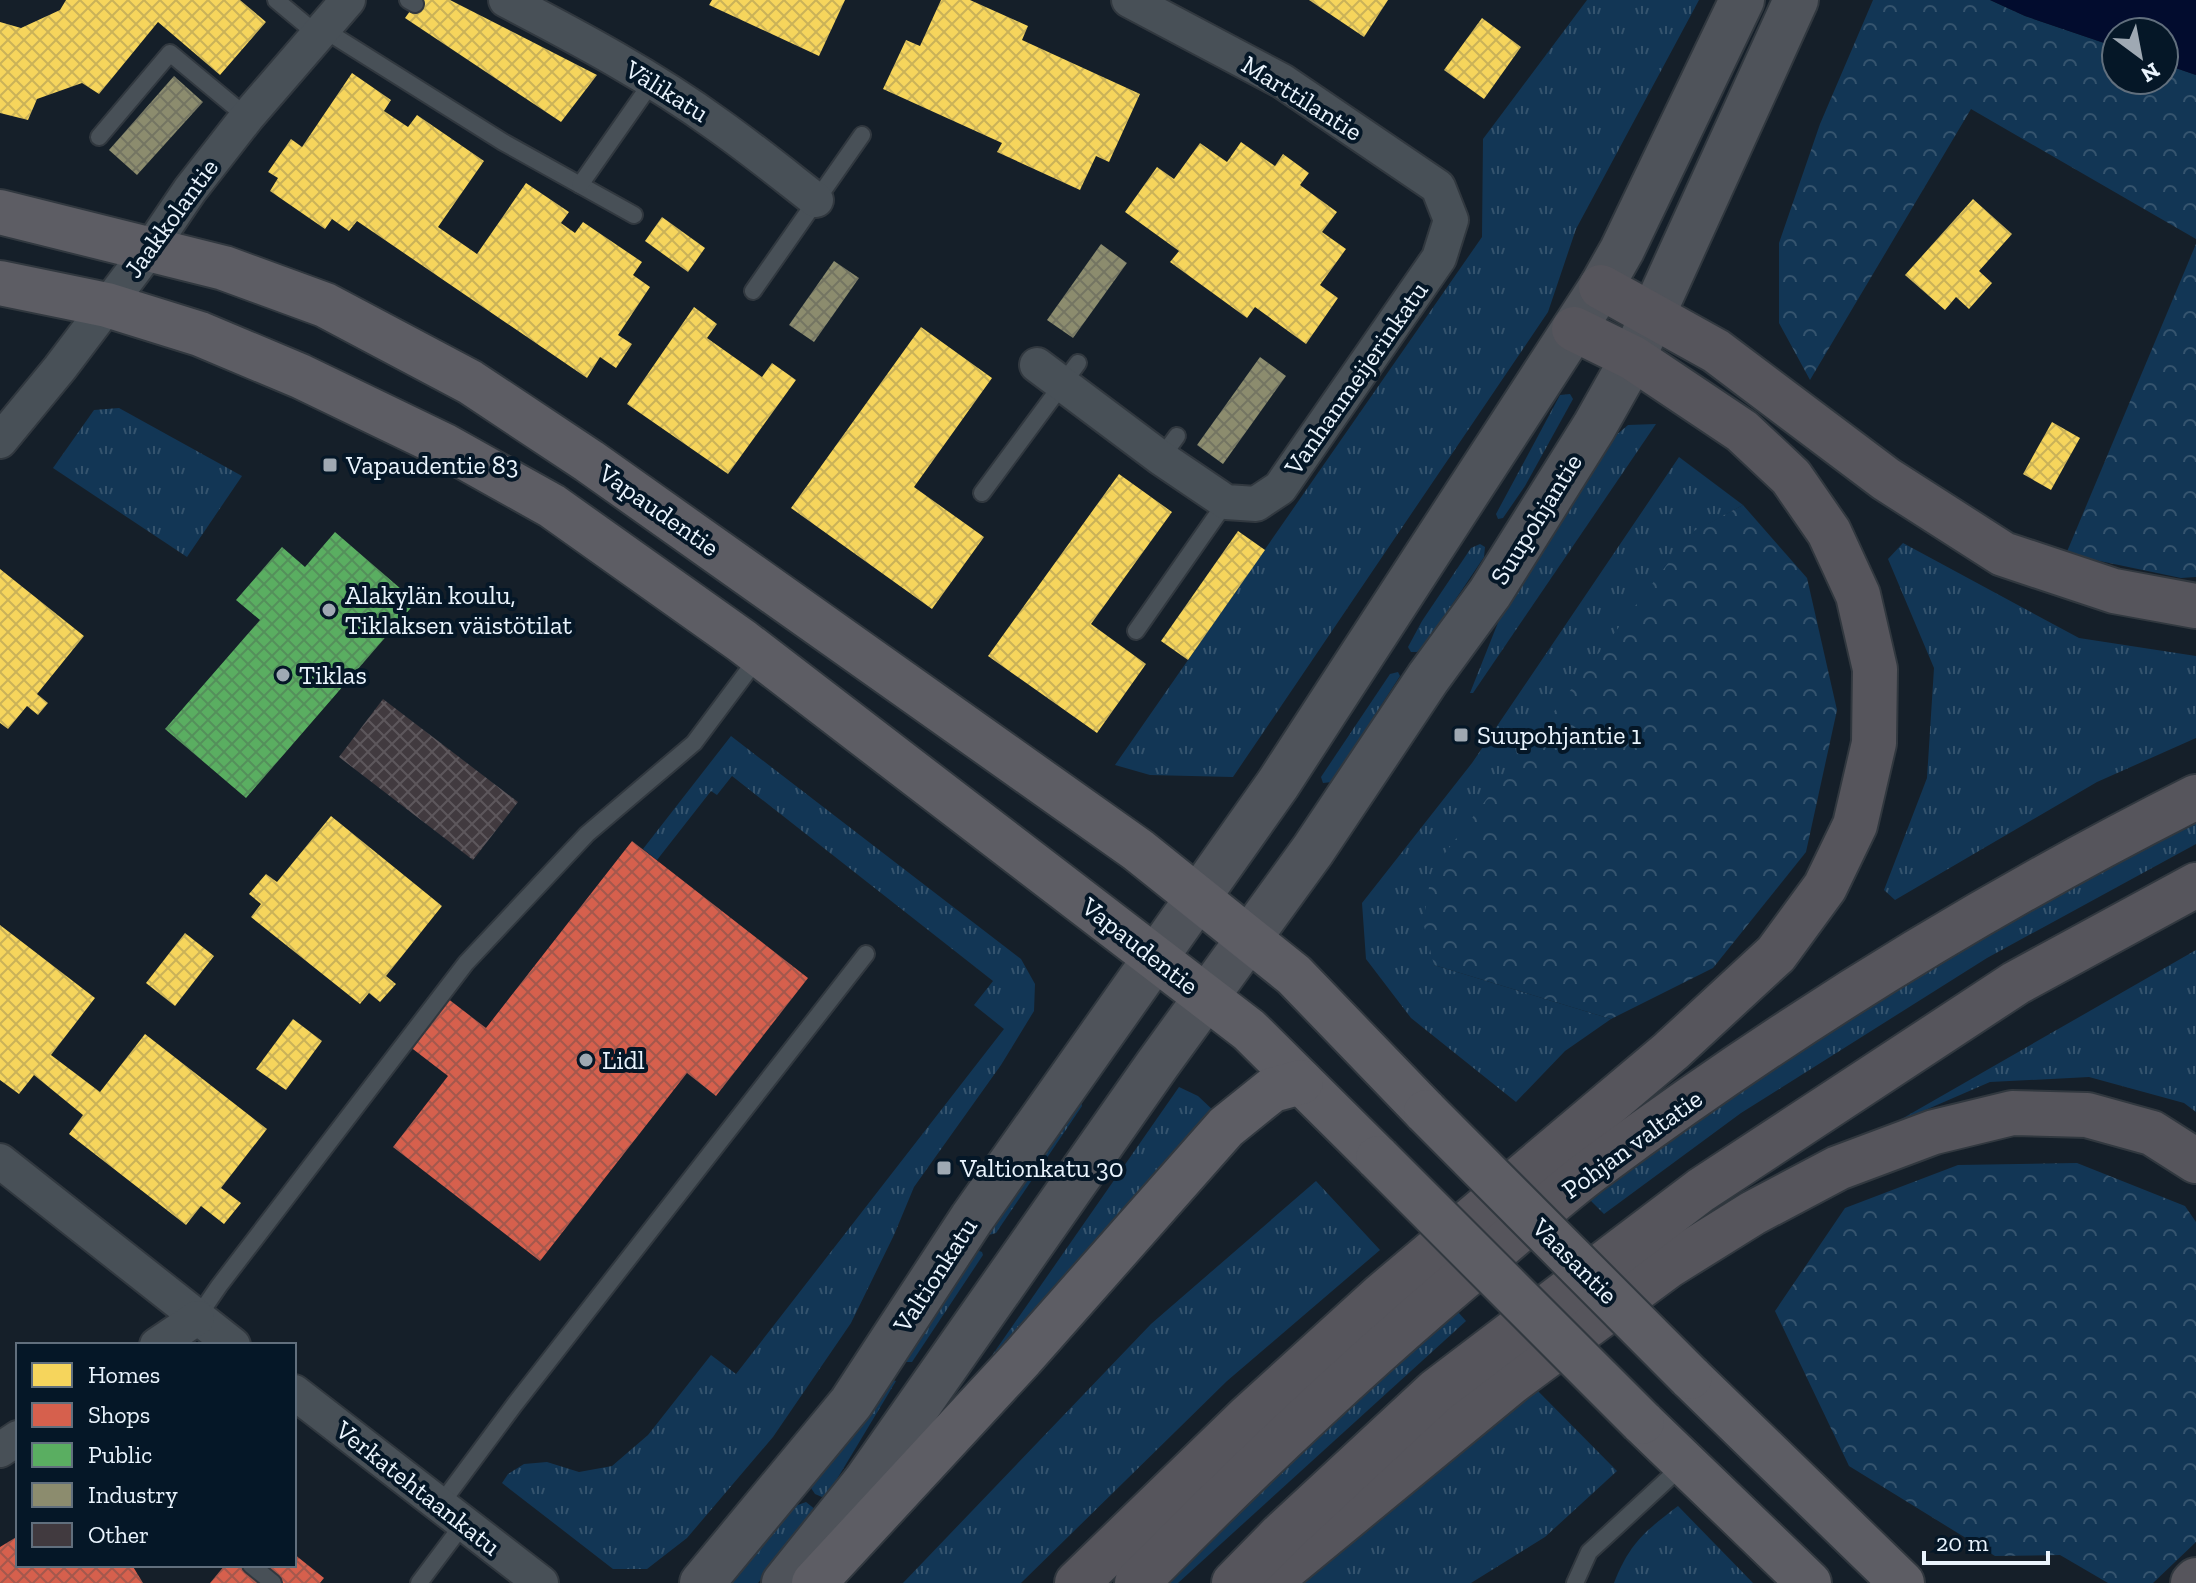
<svg xmlns="http://www.w3.org/2000/svg" width="2196" height="1583" font-family="'Zilla Slab',serif">
	<style>
		.grass { fill: url(#grass-tufts) }
		.forest { fill: url(#forest-crowns) }
		.water { fill: #020c2e }
		.homes { fill: url(#homes-cross-hatch) }
		.shops { fill: url(#shops-cross-hatch) }
		.public { fill: url(#public-cross-hatch) }
		.industry { fill: url(#industry-cross-hatch) }
		.building { fill: url(#building-cross-hatch) }
		.lines { fill: none; stroke-linecap: round; stroke-linejoin: round }
		.lane-casing { stroke: #31383f; stroke-width: 20 }
		.street-casing { stroke: #31383f; stroke-width: 38 }
		.secondary-casing { stroke: #31383f; stroke-width: 48 }
		.primary-casing { stroke: #31383f; stroke-width: 48 }
		.highway-casing { stroke: #31383f; stroke-width: 48 }
		.lane { stroke: #485057; stroke-width: 16 }
		.street { stroke: #485057; stroke-width: 34 }
		.secondary { stroke: #4f535a; stroke-width: 44 }
		.primary { stroke: #5d5d64; stroke-width: 44 }
		.highway { stroke: #56555c; stroke-width: 44 }
		.primary-bridge-casing { stroke: #31383f; stroke-width: 48; stroke-linecap: butt }
		.primary-bridge { stroke: #5d5d64; stroke-width: 44 }
		.poi-dot { fill: #9fa9b3; stroke: #051727; stroke-width: 3 }
		.labels { text-anchor: middle; stroke-width: 8; stroke-linejoin: round; paint-order: stroke }
		.street-label { font-size: 26px; fill: #eaf4fd; stroke: #051727 }
		.poi-label { font-size: 26px; fill: #eaf4fd; stroke: #051727; text-anchor: start }
	</style>
	<defs>
		<pattern id="grass-tufts" width="24" height="20" patternUnits="userSpaceOnUse" patternTransform="scale(2)"><rect width="24" height="20" fill="#123655"/><path d="M3 7l-1-3M5 7V3M7 7l1-3M15 17l-1-3M17 17v-4M19 17l1-3" fill="none" stroke="#35546e"/></pattern>
		<pattern id="forest-crowns" width="20" height="18" patternUnits="userSpaceOnUse" patternTransform="scale(2)"><rect width="20" height="18" fill="#123655"/><path d="M2 6a3 3 0 1 1 6 0M12 15a3 3 0 1 1 6 0" fill="none" stroke="#35546e"/></pattern>
		<pattern id="homes-cross-hatch" width="8" height="8" patternUnits="userSpaceOnUse" patternTransform="scale(2)"><rect width="8" height="8" fill="#f6d55c"/><path d="M0 0l8 8M0 8l8-8" fill="none" stroke="#cab258"/></pattern>
		<pattern id="shops-cross-hatch" width="8" height="8" patternUnits="userSpaceOnUse" patternTransform="scale(2)"><rect width="8" height="8" fill="#d6604d"/><path d="M0 0l8 8M0 8l8-8" fill="none" stroke="#a4584d"/></pattern>
		<pattern id="public-cross-hatch" width="8" height="8" patternUnits="userSpaceOnUse" patternTransform="scale(2)"><rect width="8" height="8" fill="#5aae61"/><path d="M0 0l8 8M0 8l8-8" fill="none" stroke="#54905b"/></pattern>
		<pattern id="industry-cross-hatch" width="8" height="8" patternUnits="userSpaceOnUse" patternTransform="scale(2)"><rect width="8" height="8" fill="#8c8c6e"/><path d="M0 0l8 8M0 8l8-8" fill="none" stroke="#747562"/></pattern>
		<pattern id="building-cross-hatch" width="8" height="8" patternUnits="userSpaceOnUse" patternTransform="scale(2)"><rect width="8" height="8" fill="#413a3f"/><path d="M0 0l8 8M0 8l8-8" fill="none" stroke="#5d575c"/></pattern>
	</defs>
	<rect width="100%" height="100%" fill="#151f29"/>
	<!-- grass -->
	<g class="grass">
		<polygon points="1587,0 1699,0 1576,229 1548,312 1233,777 1150,775 1115,765 1482,237 1483,139"/>
		<polygon points="1570,394 1573,399 1525,486 1503,518 1498,519 1496,514 1560,395"/>
		<polygon points="119,408 242,476 187,557 53,468 94,410"/>
		<polygon points="1656,424 1473,693 1470,693 1499,620 1614,437 1628,425"/>
		<polygon points="1679,457 1743,505 1692,533 1434,965 1611,1019 1565,1051 1516,1102 1411,1018 1366,959 1362,903 1472,763"/>
		<polygon points="1903,543 2079,638 2196,656 2196,738 2097,782 1895,900 1884,890 1927,778 1934,668 1888,559"/>
		<polygon points="1480,544 1485,547 1484,557 1425,645 1417,652 1411,652 1408,647 1422,621 1471,548"/>
		<polygon points="1398,672 1400,676 1332,782 1323,783 1321,777 1390,674"/>
		<polygon points="731,736 1021,959 1035,984 1034,1011 1001,1065 914,1187 894,1235 851,1323 773,1437 687,1538 647,1569 613,1569 502,1483 508,1474 524,1464 547,1462 579,1472 612,1466 648,1435 711,1355 736,1374 1004,1029 974,1005 993,981 732,776 717,795 711,791 657,860 643,849"/>
		<polygon points="2196,820 2196,844 1987,958 1741,1113 1604,1214 1587,1197 1794,1052 2077,881"/>
		<polygon points="2196,950 2196,1112 2184,1103 2089,1077 1990,1082 1891,1125"/>
		<polygon points="1179,1087 1198,1096 1216,1113 970,1387"/>
		<polygon points="1081,1101 1082,1106 996,1233 989,1235 987,1229"/>
		<polygon points="1316,1181 1380,1250 1227,1381 1021,1583 903,1583 1151,1324"/>
		<polygon points="974,1249 982,1252 983,1255 912,1362 906,1362 903,1355"/>
		<polygon points="1451,1304 1466,1321 1178,1583 1152,1583"/>
		<polygon points="889,1379 896,1381 828,1494 822,1497 815,1494 811,1488 815,1479"/>
		<polygon points="1531,1384 1617,1471 1545,1537 1471,1583 1303,1583"/>
		<polygon points="806,1502 816,1510 803,1533 758,1583 729,1583 795,1506"/>
		<path d="M1678,1506L1753,1583H1614C1629,1544 1645,1531 1678,1506Z"/>
	</g>
	<!-- forest -->
	<g class="forest">
		<polygon points="1873,0 1990,0 2025,16 2116,47 2116,80 2164,80 2164,64 2196,75 2196,239 1971,109 1810,380 1779,323 1779,243 1820,124"/>
		<polygon points="2196,244 2196,577 2181,578 2066,554"/>
		<polygon points="1743,505 1807,578 1837,710 1806,852 1713,968 1611,1019 1434,965 1423,922 1432,870 1692,532"/>
		<polygon points="2077,1163 2185,1206 2196,1222 2196,1542 2153,1583 2108,1583 2060,1555 1995,1556 1849,1466 1775,1311 1845,1208 1958,1165"/>
	</g>
	<!-- water -->
	<polygon class="water" points="1990,0 2196,0 2196,75 2164,64 2164,32 2116,32 2116,47 2025,16"/>
	<!-- homes -->
	<g class="homes">
		<polygon points="66,0 240,0 266,22 220,75 158,22 99,94 82,83 37,99 28,120 0,113 0,22 21,28 60,10"/>
		<polygon points="418,0 450,0 597,75 561,122 405,18"/>
		<polygon points="712,0 845,0 819,56 709,5"/>
		<polygon points="941,0 970,0 1028,26 1022,40 1140,94 1109,162 1096,156 1080,190 997,152 1002,143 883,89 906,40 920,46"/>
		<polygon points="1309,0 1388,0 1364,37"/>
		<polygon points="1482,18 1521,47 1484,99 1444,70"/>
		<polygon points="352,73 391,100 384,111 408,127 417,115 484,161 438,227 477,254 526,183 569,212 561,223 575,233 583,222 642,262 633,275 650,287 618,335 632,344 616,368 600,357 587,378 357,221 349,231 332,219 325,229 270,191 278,178 268,172 291,139 302,147"/>
		<polygon points="1241,142 1275,166 1283,154 1309,173 1300,185 1337,212 1322,232 1346,249 1320,285 1338,298 1306,344 1255,307 1247,318 1170,262 1179,251 1125,212 1157,167 1174,179 1200,143 1227,162"/>
		<polygon points="1973,199 2012,234 1979,271 1992,283 1969,309 1956,297 1945,310 1905,275"/>
		<polygon points="662,217 705,248 688,272 645,241"/>
		<polygon points="694,307 717,324 707,338 762,377 772,363 796,380 728,474 627,404"/>
		<polygon points="921,327 992,378 914,487 984,537 932,609 791,508"/>
		<polygon points="2052,422 2080,438 2051,490 2023,474"/>
		<polygon points="1119,474 1172,512 1091,624 1146,664 1097,733 988,656"/>
		<polygon points="1238,531 1265,550 1188,660 1161,641"/>
		<polygon points="0,569 84,636 37,694 48,703 38,715 27,706 8,729 0,723"/>
		<polygon points="331,816 442,906 386,976 396,984 380,1002 369,993 360,1004 251,917 261,904 249,894 266,874 277,882"/>
		<polygon points="0,925 95,998 51,1055 100,1092 145,1034 267,1129 221,1188 241,1203 224,1224 201,1206 186,1225 69,1134 83,1115 34,1075 19,1094 0,1080"/>
		<polygon points="185,933 214,956 175,1006 146,983"/>
		<polygon points="293,1019 322,1041 286,1090 256,1069"/>
	</g>
	<!-- shops -->
	<g class="shops">
		<polygon points="632,841 808,978 716,1096 687,1073 540,1261 393,1147 448,1076 409,1046 447,998 486,1028"/>
		<polygon points="18,1536 18,1565 132,1565 143,1583 0,1583 0,1547"/>
		<polygon points="294,1554 324,1578 320,1583 210,1583 225,1565 294,1565"/>
	</g>
	<!-- public -->
	<polygon class="public" points="335,532 416,602 246,798 165,729 260,620 236,600 282,547 305,567"/>
	<!-- industry -->
	<g class="industry">
		<polygon points="174,76 203,102 137,175 109,150"/>
		<polygon points="1101,244 1127,263 1073,338 1047,320"/>
		<polygon points="834,261 859,278 814,342 789,325"/>
		<polygon points="1260,357 1286,376 1223,464 1197,445"/>
	</g>
	<!-- building -->
	<polygon class="building" points="383,699 518,802 473,860 339,757"/>
	<g class="lines">
		<defs>
			<g id="lane">
				<polyline points="276,0 318,35"/>
				<polyline points="408,0 415,4"/>
				<polyline points="323,29 503,142 634,215"/>
				<polyline points="99,137 170,53 247,117"/>
				<polyline points="580,185 652,82"/>
				<polyline points="753,291 862,135"/>
				<polyline points="1161,458 1177,436"/>
				<polyline points="982,493 1078,363"/>
				<polyline points="1136,631 1226,502"/>
				<polyline points="197,1318 219,1286 466,963 587,834 694,743 759,656"/>
				<polyline points="440,1505 515,1404 866,954"/>
				<polyline points="251,1565 273,1583"/>
				<polyline points="419,1583 464,1523"/>
				<polyline points="1575,1583 1589,1552 1683,1465"/>
			</g>
			<g id="street">
				<path d="M506,0C579,38 652,77 718,125C752,149 784,175 816,200"/>
				<polyline points="1037,365 1161,458 1226,502 1256,504 1280,488 1439,258 1451,220 1438,187 1282,81 1129,0"/>
				<polyline points="0,441 60,368 150,249 190,190 247,117 348,0"/>
				<polyline points="0,1161 233,1345"/>
				<polyline points="157,1345 197,1318"/>
				<polyline points="294,1392 541,1583"/>
				<polyline points="0,1450 18,1438"/>
			</g>
			<g id="secondary">
				<polyline points="702,1583 851,1403 972,1218 1278,784 1601,287 1622,250 1742,0"/>
				<polyline points="784,1583 865,1482 1157,1065 1313,850 1428,678 1490,593 1594,427 1633,358 1796,0"/>
			</g>
			<g id="primary">
				<polyline points="0,212 224,268 325,305 470,382 589,461 1138,850 1294,975 1426,1112"/>
				<polyline points="0,283 107,305 200,334 300,376 443,445 552,506 742,641 1249,1030 1378,1158"/>
				<polyline points="1690,1377 1902,1583"/>
				<polyline points="1642,1422 1809,1583"/>
				<polyline points="814,1583 1022,1358 1226,1127 1272,1090 1301,1082"/>
			</g>
			<g id="highway">
				<polyline points="1601,287 1716,351 1886,479 2003,554 2114,591 2196,606"/>
				<polyline points="1282,1571 1514,1380 1668,1266 1753,1213 1838,1168 1934,1132 2012,1113 2087,1115 2152,1133 2196,1161"/>
				<polyline points="1077,1583 1248,1417 1382,1295 1671,1051 1776,954 1825,887 1855,825 1874,743 1875,669 1858,595 1829,532 1791,477 1742,431 1633,358 1574,329"/>
				<path d="M1137,1583C1249,1469 1365,1359 1488,1257C1524,1227 1558,1195 1596,1167C1785,1027 1986,903 2196,797"/>
				<polyline points="1234,1583 1281,1535 1436,1391 1701,1190 2016,983 2196,885"/>
				<polyline points="2193,1583 2196,1580"/>
			</g>
		</defs>
		<!-- lane casing -->
		<use href="#lane" class="lane-casing"/>
		<!-- street casing -->
		<use href="#street" class="street-casing"/>
		<!-- secondary casing -->
		<use href="#secondary" class="secondary-casing"/>
		<!-- primary casing -->
		<use href="#primary" class="primary-casing"/>
		<!-- highway casing -->
		<use href="#highway" class="highway-casing"/>
		<!-- lane -->
		<use href="#lane" class="lane"/>
		<!-- street -->
		<use href="#street" class="street"/>
		<!-- secondary -->
		<use href="#secondary" class="secondary"/>
		<!-- primary -->
		<use href="#primary" class="primary"/>
		<!-- highway -->
		<use href="#highway" class="highway"/>
		<defs>
			<g id="primary-bridge">
				<polyline points="1426,1112 1690,1377"/>
				<polyline points="1378,1158 1642,1422"/>
			</g>
		</defs>
		<!-- primary-bridge casing -->
		<use href="#primary-bridge" class="primary-bridge-casing"/>
		<!-- primary-bridge -->
		<use href="#primary-bridge" class="primary-bridge"/>
	</g>
	<!-- markers -->
	<g class="poi-dot">
		<rect x="322" y="457" width="16" height="16" rx="4"/>
		<circle cx="329" cy="610" r="8"/>
		<circle cx="283" cy="675" r="8"/>
		<rect x="1453" y="727" width="16" height="16" rx="4"/>
		<circle cx="586" cy="1060" r="8"/>
		<rect x="936" y="1160" width="16" height="16" rx="4"/>
	</g>
	<g class="labels">
		<!-- street labels -->
		<g class="street-label">
			<text transform="translate(667 91) rotate(32)" y="9">Välikatu</text>
			<text transform="translate(1302 98) rotate(32)" y="9">Marttilantie</text>
			<text transform="translate(171 218) rotate(-54)" y="9">Jaakkolantie</text>
			<text transform="translate(1356 378) rotate(-55)" y="9">Vanhanmeijerinkatu</text>
			<text transform="translate(659 510) rotate(35)" y="9">Vapaudentie</text>
			<text transform="translate(1536 519) rotate(-58)" y="9">Suupohjantie</text>
			<text transform="translate(1140 946) rotate(38)" y="9">Vapaudentie</text>
			<text transform="translate(1632 1144) rotate(-36)" y="9">Pohjan valtatie</text>
			<text transform="translate(1575 1261) rotate(45)" y="9">Vaasantie</text>
			<text transform="translate(935 1275) rotate(-57)" y="9">Valtionkatu</text>
			<text transform="translate(418 1488) rotate(38)" y="9">Verkatehtaankatu</text>
		</g>
		<!-- poi labels -->
		<g class="poi-label">
			<text x="346" y="474">Vapaudentie 83</text>
			<text x="345" y="604">Alakylän koulu,<tspan x="345" dy="30">Tiklaksen väistötilat</tspan></text>
			<text x="299" y="684">Tiklas</text>
			<text x="1477" y="744">Suupohjantie 1</text>
			<text x="602" y="1069">Lidl</text>
			<text x="960" y="1177">Valtionkatu 30</text>
		</g>
	</g>
	<!-- legend -->
	<rect x="16" y="1343" width="280" height="224" fill="#051727" stroke="#616f7d" stroke-width="2"/>
	<rect x="32" y="1363" width="40" height="24" fill="#f6d55c" stroke="#616f7d" stroke-width="2"/>
	<text x="88" y="1383" font-size="24" fill="#eaf4fd">Homes</text>
	<rect x="32" y="1403" width="40" height="24" fill="#d6604d" stroke="#616f7d" stroke-width="2"/>
	<text x="88" y="1423" font-size="24" fill="#eaf4fd">Shops</text>
	<rect x="32" y="1443" width="40" height="24" fill="#5aae61" stroke="#616f7d" stroke-width="2"/>
	<text x="88" y="1463" font-size="24" fill="#eaf4fd">Public</text>
	<rect x="32" y="1483" width="40" height="24" fill="#8c8c6e" stroke="#616f7d" stroke-width="2"/>
	<text x="88" y="1503" font-size="24" fill="#eaf4fd">Industry</text>
	<rect x="32" y="1523" width="40" height="24" fill="#413a3f" stroke="#616f7d" stroke-width="2"/>
	<text x="88" y="1543" font-size="24" fill="#eaf4fd">Other</text>
	<!-- north arrow -->
	<g transform="translate(2140 56) rotate(148)"><circle r="38" fill="#051727" stroke="#616f7d" stroke-width="2"/>
	<path d="M0-6L14 30L0 20L-14 30Z" fill="#9fa9b3"/>
	<text y="-12" font-size="22" font-weight="bold" text-anchor="middle" fill="#eaf4fd">N</text>
	</g>
	<!-- scale -->
	<path d="M1924 1551v12h124v-12" fill="none" stroke="#eaf4fd" stroke-width="4"/>
	<text x="1936" y="1551" font-size="24" fill="#eaf4fd" stroke="#051727" stroke-width="6" paint-order="stroke">20 m</text>
</svg>
